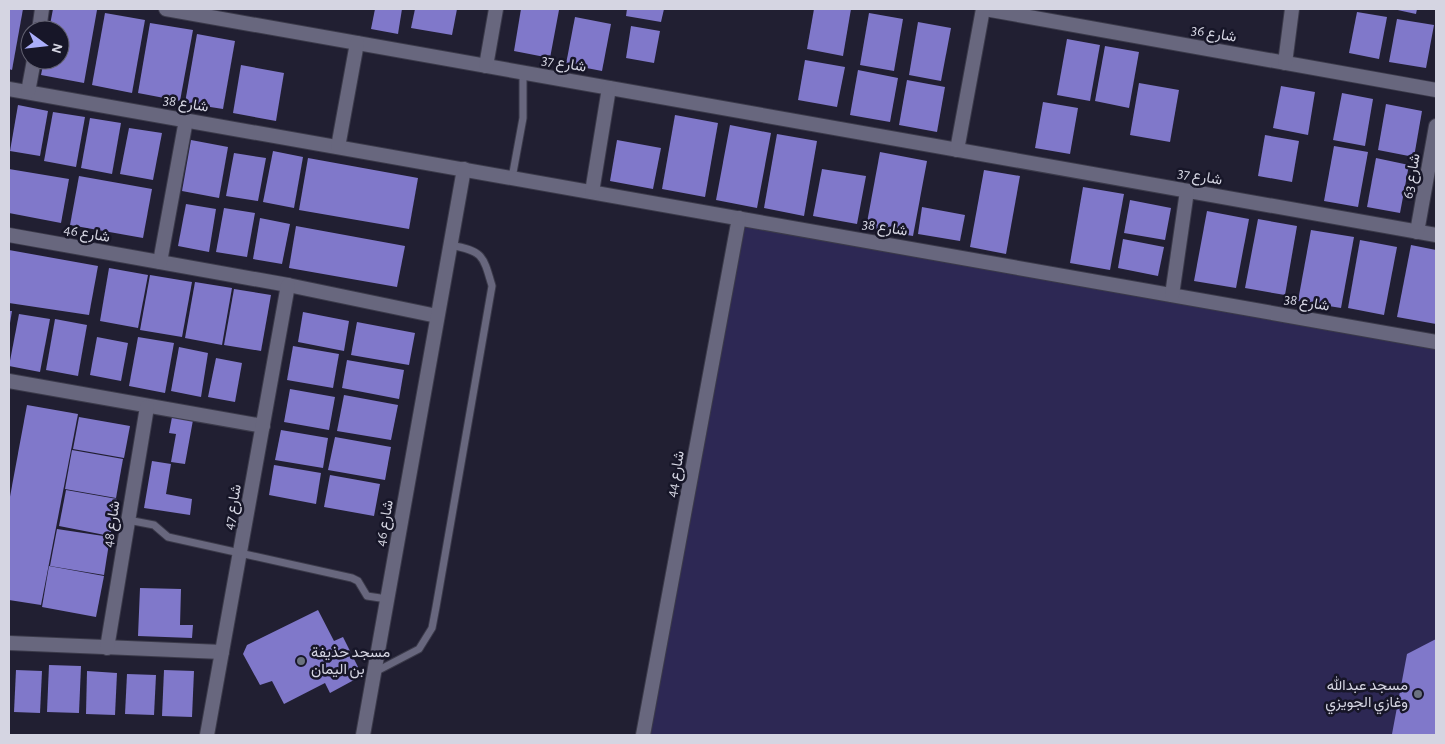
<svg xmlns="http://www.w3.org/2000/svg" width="1445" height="744" font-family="'Alegreya Sans',Vazirmatn,sans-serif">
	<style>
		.green { fill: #2d2854 }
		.building { fill: #8078ca }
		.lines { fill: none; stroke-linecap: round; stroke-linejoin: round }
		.service-casing { stroke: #3b3a4a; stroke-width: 9 }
		.minor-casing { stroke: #3b3a4a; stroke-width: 16 }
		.service { stroke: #68677e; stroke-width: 7 }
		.minor { stroke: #68677e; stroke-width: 14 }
		.worship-dot { fill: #6b7280; stroke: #171628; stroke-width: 2 }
		.labels { text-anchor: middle; stroke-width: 5; stroke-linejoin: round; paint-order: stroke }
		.street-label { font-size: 15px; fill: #d5d5e2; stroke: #171628 }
		.poi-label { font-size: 15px; fill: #d5d5e2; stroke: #171628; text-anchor: start }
	</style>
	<rect width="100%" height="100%" fill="#211f32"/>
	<!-- green -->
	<polygon class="green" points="739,218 1436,342 1436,735 643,735"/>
	<!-- building -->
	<g class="building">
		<polygon points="9,9 23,9 12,70 9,69"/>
		<polygon points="53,9 97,10 84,83 41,75 44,60 60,60 60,30 49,30"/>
		<polygon points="375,9 402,9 398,34 371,29"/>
		<polygon points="415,9 457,9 452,35 411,28"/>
		<polygon points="521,9 559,10 550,58 514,51"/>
		<polygon points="627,9 664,9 661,22 626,16"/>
		<polygon points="814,9 851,9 843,56 807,49"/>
		<polygon points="1393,9 1417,9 1416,14"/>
		<polygon points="1357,12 1387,17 1379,59 1349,53"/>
		<polygon points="105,13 145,20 132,93 92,85"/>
		<polygon points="869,13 903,19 894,71 860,65"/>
		<polygon points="575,17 611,24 602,71 566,64"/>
		<polygon points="1397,19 1434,25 1426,68 1389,62"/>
		<polygon points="918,22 951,28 941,81 909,75"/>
		<polygon points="150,23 193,30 180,101 138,93"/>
		<polygon points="631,26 660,31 654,63 626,58"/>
		<polygon points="197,34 235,41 223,109 185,103"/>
		<polygon points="1067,39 1100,45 1090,101 1057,95"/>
		<polygon points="1105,46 1139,52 1129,108 1095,101"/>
		<polygon points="805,60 845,67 837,107 798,100"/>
		<polygon points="241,65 284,73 276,121 233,113"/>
		<polygon points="858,70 898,78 890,122 850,115"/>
		<polygon points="907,80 945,87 937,132 899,125"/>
		<polygon points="1139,83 1179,90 1170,142 1130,135"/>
		<polygon points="1281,86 1315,92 1308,135 1273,128"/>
		<polygon points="1342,93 1373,99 1365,146 1333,140"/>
		<polygon points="1043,102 1078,108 1070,154 1035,148"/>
		<polygon points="1386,104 1422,111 1414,157 1378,150"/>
		<polygon points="18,105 48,111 40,156 10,151"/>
		<polygon points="53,112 85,117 76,167 44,161"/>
		<polygon points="675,115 718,123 705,197 662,189"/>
		<polygon points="90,118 121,123 112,174 81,168"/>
		<polygon points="730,125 771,133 757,208 716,200"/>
		<polygon points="129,128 162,133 153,180 120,174"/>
		<polygon points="777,134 817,141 804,216 764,208"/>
		<polygon points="1265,135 1299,141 1292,182 1258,176"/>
		<polygon points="191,140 228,147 219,198 182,191"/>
		<polygon points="617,140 661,148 653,189 610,181"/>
		<polygon points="1334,146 1368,152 1358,207 1324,201"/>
		<polygon points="273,151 303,157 294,208 263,202"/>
		<polygon points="880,152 927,161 913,236 866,228"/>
		<polygon points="234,153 266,158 258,201 226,196"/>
		<polygon points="308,158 418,178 409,229 299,210"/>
		<polygon points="1376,158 1409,165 1400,213 1367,207"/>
		<polygon points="9,169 69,179 61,223 9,213"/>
		<polygon points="822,169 866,176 857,224 813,216"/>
		<polygon points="984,170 1020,176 1006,254 970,247"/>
		<polygon points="79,176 152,189 143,238 70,225"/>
		<polygon points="1083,187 1124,194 1110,270 1070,263"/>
		<polygon points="1130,200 1171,208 1165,240 1124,233"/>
		<polygon points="186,204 216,209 209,252 178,246"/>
		<polygon points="922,207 965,215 960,241 918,234"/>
		<polygon points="224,208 255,213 247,257 216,252"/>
		<polygon points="1207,211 1249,219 1236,288 1194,281"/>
		<polygon points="260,218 290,224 282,264 253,259"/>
		<polygon points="1258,219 1297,226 1285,295 1245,288"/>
		<polygon points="296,226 405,246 397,287 289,268"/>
		<polygon points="1311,230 1354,237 1341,308 1298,301"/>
		<polygon points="1123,239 1164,247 1158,276 1118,268"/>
		<polygon points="1360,240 1397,247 1384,315 1348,308"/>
		<polygon points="1411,245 1436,250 1436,324 1397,317"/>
		<polygon points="9,250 98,266 89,315 9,303"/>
		<polygon points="109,268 148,275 138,328 100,321"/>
		<polygon points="150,275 192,282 182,337 140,330"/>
		<polygon points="195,282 232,288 222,345 185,338"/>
		<polygon points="234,289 271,295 261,351 224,345"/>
		<polygon points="9,311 12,311 10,323 9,323"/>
		<polygon points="303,312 349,321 344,351 298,342"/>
		<polygon points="19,314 50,319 40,372 9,366"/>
		<polygon points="55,319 87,325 78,376 46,370"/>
		<polygon points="357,322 415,333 409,365 351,355"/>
		<polygon points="97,337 128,343 121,381 90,375"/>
		<polygon points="138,337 174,343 165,393 129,386"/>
		<polygon points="293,346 339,354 333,388 287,380"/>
		<polygon points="179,347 208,353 201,397 171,391"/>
		<polygon points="216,358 242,363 235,402 208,397"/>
		<polygon points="347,360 404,370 399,399 342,388"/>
		<polygon points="290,389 335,397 329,430 284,422"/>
		<polygon points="344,395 398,405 391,440 337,431"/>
		<polygon points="27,405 78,414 41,605 9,600 9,502"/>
		<polygon points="79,417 130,426 124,458 73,449"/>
		<polygon points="172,417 193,420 185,464 171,462 176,434 169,433"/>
		<polygon points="281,430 328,438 323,468 275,460"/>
		<polygon points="335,437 391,447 385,480 328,470"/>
		<polygon points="72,450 123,459 116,498 65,489"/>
		<polygon points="152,461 171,464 166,494 192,499 190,515 144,508"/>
		<polygon points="274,465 321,473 316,504 269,495"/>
		<polygon points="330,475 380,484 374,516 324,507"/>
		<polygon points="66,490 117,499 110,536 59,526"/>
		<polygon points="57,529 110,537 104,575 50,566"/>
		<polygon points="49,566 104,576 96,617 42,607"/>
		<polygon points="140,588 181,589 180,625 193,625 192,638 138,636"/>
		<polygon points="318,610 334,641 343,637 358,667 350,672 354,680 330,693 325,683 284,704 272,681 260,685 243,654 247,645"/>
		<polygon points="1436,639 1436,735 1392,734 1407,654"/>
		<polygon points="49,665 81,666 79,713 47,712"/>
		<polygon points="16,670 42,671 40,713 14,712"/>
		<polygon points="164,670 194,671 192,717 162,716"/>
		<polygon points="87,671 117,673 115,715 86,714"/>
		<polygon points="127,674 156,675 154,715 125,714"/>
	</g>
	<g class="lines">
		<defs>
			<g id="service">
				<polyline points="512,178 523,118 523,73"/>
				<polyline points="128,520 154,525 168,537 352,578 358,581 367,596 387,599"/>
				<path d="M375,672L419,649L432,628L436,607L492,286C483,255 483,251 450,245"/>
			</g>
			<g id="minor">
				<polyline points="166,9 1436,235"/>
				<polyline points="985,9 1436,90"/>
				<polyline points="39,30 42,9"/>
				<polyline points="1285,63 1292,9"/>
				<polyline points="486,66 496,9"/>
				<polyline points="9,89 1436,342"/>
				<polyline points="28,92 34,60"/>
				<polyline points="338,147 357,43"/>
				<polyline points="957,150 983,9"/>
				<polyline points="592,192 609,88"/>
				<polyline points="1417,232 1436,126"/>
				<polyline points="9,235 288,285 437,316"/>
				<polyline points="160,262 186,120"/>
				<polyline points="1172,295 1187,191"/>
				<polyline points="9,381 263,426"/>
				<polyline points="9,643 222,652"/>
				<polyline points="107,648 147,407"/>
				<polyline points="207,735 288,285"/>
				<polyline points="363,735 464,169"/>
				<polyline points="643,735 739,218"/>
			</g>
		</defs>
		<!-- service casing -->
		<use href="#service" class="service-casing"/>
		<!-- minor casing -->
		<use href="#minor" class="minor-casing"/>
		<!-- service -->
		<use href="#service" class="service"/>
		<!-- minor -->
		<use href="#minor" class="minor"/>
	</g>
	<!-- markers -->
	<g class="worship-dot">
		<circle cx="301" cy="661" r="5"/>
		<circle cx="1418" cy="694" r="5"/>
	</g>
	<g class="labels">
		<!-- street labels -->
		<g class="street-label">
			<text transform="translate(1214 33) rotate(10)" y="5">شارع 36</text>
			<text transform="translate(564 63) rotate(10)" y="5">شارع 37</text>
			<text transform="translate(186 103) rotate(10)" y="5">شارع 38</text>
			<text transform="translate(1200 176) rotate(10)" y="5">شارع 37</text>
			<text transform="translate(1411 176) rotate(-80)" y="5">شارع 63</text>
			<text transform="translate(885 227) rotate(10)" y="5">شارع 38</text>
			<text transform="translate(87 233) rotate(10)" y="5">شارع 46</text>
			<text transform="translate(1307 302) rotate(10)" y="5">شارع 38</text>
			<text transform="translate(675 474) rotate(-80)" y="5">شارع 44</text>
			<text transform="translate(232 507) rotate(-80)" y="5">شارع 47</text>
			<text transform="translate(384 523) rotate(-80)" y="5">شارع 46</text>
			<text transform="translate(111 524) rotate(-81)" y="5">شارع 48</text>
		</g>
		<!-- poi labels -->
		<g class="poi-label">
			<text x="311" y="657">مسجد حذيفة<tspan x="311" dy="17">بن اليمان</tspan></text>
			<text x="1408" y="690" text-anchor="end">مسجد عبدالله<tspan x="1408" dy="17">وغازي الجويزي</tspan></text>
		</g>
	</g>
	<!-- border -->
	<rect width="1445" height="744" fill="none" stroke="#d5d5e2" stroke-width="20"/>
	<!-- north arrow -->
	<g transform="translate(45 45) rotate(105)"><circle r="24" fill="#171628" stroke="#636272"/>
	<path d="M0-4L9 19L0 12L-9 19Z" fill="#abaffb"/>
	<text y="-8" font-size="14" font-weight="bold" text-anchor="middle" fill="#d5d5e2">N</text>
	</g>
</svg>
